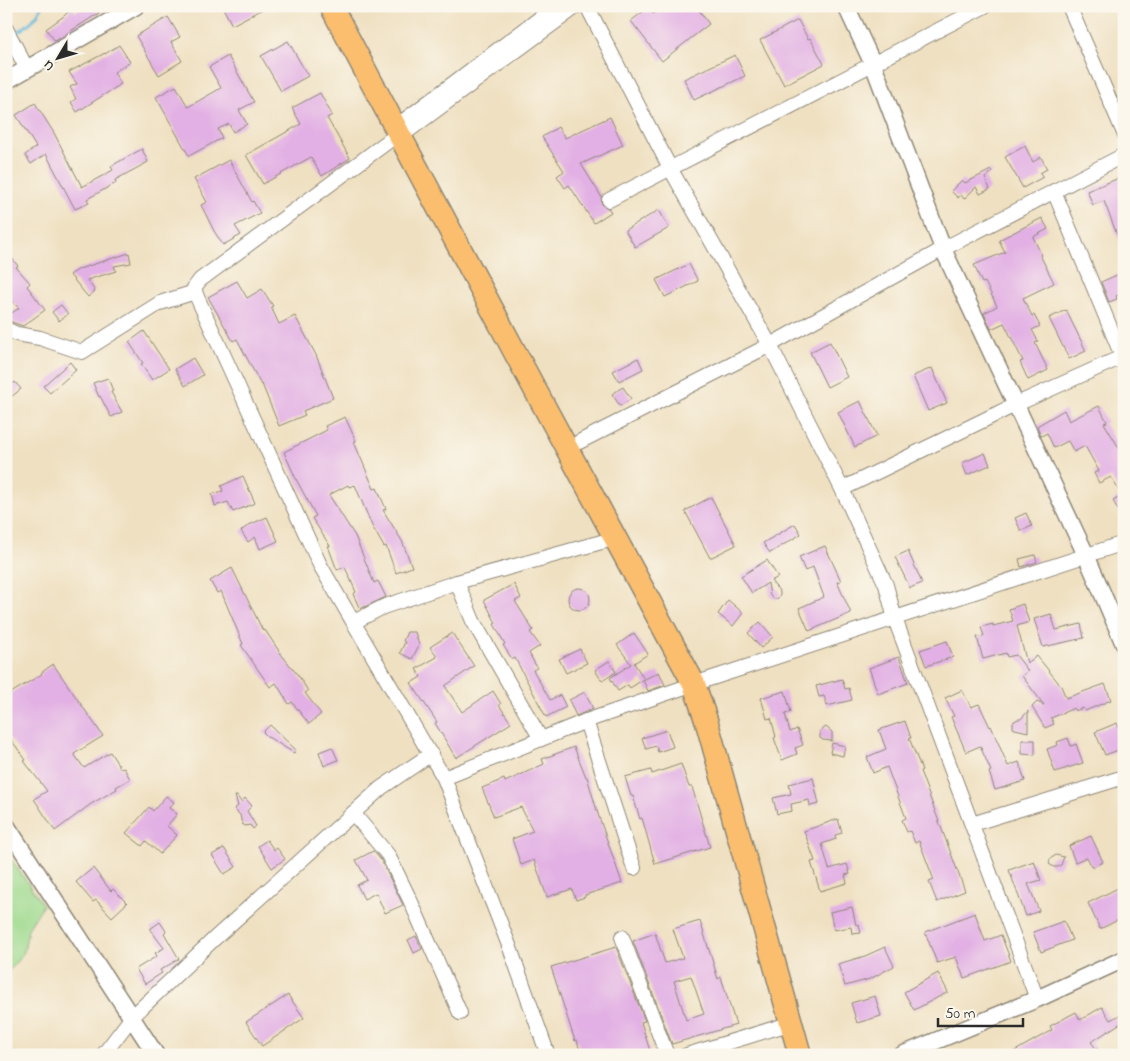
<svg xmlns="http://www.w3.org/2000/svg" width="1130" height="1061" font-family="'Indie Flower',sans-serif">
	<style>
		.green { fill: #9dd98d; stroke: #64825c }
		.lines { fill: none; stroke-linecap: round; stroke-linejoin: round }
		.stream { stroke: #5bb6d8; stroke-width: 3 }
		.building { fill: #e2b0e4; fill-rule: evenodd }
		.minor-casing { stroke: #8d8676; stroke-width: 16 }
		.tertiary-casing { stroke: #8d8676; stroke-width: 19 }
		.trunk-casing { stroke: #8d8676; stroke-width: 25 }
		.minor { stroke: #fff; stroke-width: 14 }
		.tertiary { stroke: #fff; stroke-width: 16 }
		.trunk { stroke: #fabe6e; stroke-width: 22 }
	</style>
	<rect width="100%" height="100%" fill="#fbf7ec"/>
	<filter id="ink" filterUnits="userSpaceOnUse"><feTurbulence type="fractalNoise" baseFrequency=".02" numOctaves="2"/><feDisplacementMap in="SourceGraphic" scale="10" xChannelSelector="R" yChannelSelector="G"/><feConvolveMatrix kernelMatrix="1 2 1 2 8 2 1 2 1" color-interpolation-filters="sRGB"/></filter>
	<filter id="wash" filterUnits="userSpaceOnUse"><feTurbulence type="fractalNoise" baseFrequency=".0096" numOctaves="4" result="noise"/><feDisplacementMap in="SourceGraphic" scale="20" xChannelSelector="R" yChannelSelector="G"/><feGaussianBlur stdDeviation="1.12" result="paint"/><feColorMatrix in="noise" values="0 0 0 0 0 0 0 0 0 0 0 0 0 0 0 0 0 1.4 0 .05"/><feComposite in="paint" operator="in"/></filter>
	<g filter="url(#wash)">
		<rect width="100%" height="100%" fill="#efe0c1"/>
		<!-- green -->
		<polygon class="green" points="6,852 43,905 28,929 24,952 6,975"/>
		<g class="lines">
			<!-- stream -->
			<path class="stream" d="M12,35C23,29 39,19 41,6"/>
		</g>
		<g id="blocks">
			<!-- building -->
			<g class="building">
				<polygon points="84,6 96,6 99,13 55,41 46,29 64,16 72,8 75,12"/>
				<polygon points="222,6 268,6 232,25"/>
				<polygon points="663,6 696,6 709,24 662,61 631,21 649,7 653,14"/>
				<polygon points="168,17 180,37 171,42 182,61 159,75 136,36"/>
				<polygon points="798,20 808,39 810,38 824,64 784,85 760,40"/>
				<polygon points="288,41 308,76 281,91 261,56"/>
				<polygon points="119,45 130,62 114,72 121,84 77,112 71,102 76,99 70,87 77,84 69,72 105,53 105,54"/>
				<polygon points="735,55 745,76 694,100 684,79"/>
				<polygon points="228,56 254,102 239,110 247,124 233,132 229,124 218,129 222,138 189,156 156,97 176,86 188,107 221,88 209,67"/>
				<polygon points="320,93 332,115 327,118 350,158 322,176 311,157 263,184 246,155 301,124 292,108"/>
				<polygon points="35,103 54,133 82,187 113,170 111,166 142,149 148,162 115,180 116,183 87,199 89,203 75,209 46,154 31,164 25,155 36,147 16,115"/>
				<polygon points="610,117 623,145 581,164 601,196 602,204 609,209 611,212 594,223 569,185 565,188 557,176 564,171 542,137 558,127 565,138"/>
				<polygon points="1025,146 1033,162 1041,157 1047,169 1040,173 1043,177 1023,188 1005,157"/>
				<polygon points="229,160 252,202 253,201 260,213 235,226 241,235 223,245 214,231 201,205 207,202 194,179"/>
				<polygon points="991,170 992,172 985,178 990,189 980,194 976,187 964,199 961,195 958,198 951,191 962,180 965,183"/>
				<polygon points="1124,176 1124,250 1123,250 1104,201 1093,205 1087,191"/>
				<polygon points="659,210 669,228 635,247 625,230"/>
				<polygon points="1042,218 1048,229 1033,237 1041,254 1040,255 1054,283 1023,298 1032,316 1034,315 1040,326 1032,330 1038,341 1035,343 1048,370 1028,380 1020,362 1023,361 1004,323 991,329 984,313 997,306 985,282 982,283 974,265 1005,252 999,240"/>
				<polygon points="6,251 18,266 16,267 30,283 27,286 45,310 23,326 9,321 6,317 19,308 6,296"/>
				<polygon points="129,253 131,263 114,266 116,271 87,280 95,291 88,297 70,275 79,269"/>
				<polygon points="689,264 698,281 665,297 656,280"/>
				<polygon points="1119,274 1124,286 1124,293 1116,296 1117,299 1109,302 1101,282"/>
				<polygon points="237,281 247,298 262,289 273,306 271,307 279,324 295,316 316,355 333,398 303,411 305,415 279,426 262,384 261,385 237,339 233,341 208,297"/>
				<polygon points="61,305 68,314 59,321 52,312"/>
				<polygon points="1066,310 1086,351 1069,359 1049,318"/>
				<polygon points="144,331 169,369 152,380 141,364 143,363 129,342"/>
				<polygon points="830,342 847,377 827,387 810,352"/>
				<polygon points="193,358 203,375 185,386 175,369"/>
				<polygon points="638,358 643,369 619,381 613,371"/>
				<polygon points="70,362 76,370 50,393 43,386"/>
				<polygon points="932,368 947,403 928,411 913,376"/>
				<polygon points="108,378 113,391 111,392 122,412 111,417 100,396 99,397 93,383"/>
				<polygon points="15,382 21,389 6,401 6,390"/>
				<polygon points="623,387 631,399 620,406 612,394"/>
				<polygon points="860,401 877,436 855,447 838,412"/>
				<polygon points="1099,406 1107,422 1104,423 1124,456 1124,520 1113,501 1122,496 1111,477 1099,483 1094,473 1099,471 1085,446 1074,452 1068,441 1054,448 1047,433 1041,436 1037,426 1064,410 1069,421"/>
				<polygon points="345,417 356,441 354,442 374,489 377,488 386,509 383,510 402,541 412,567 396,573 386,546 384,547 372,526 355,485 349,487 348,485 329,495 355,536 374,583 378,581 386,597 360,609 353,594 356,592 345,567 337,570 328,546 330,546 312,518 316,516 297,481 284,452 327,430 325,426"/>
				<polygon points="985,453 990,465 967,475 962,463"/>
				<polygon points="243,476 255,503 233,512 228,502 215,506 212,494 223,491 221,486"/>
				<polygon points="711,497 736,545 710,558 685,511"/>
				<polygon points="1026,513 1032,526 1021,531 1015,518"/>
				<polygon points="267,517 278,541 260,549 255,537 248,542 241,531 249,525"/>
				<polygon points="795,524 801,534 770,553 763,543"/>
				<polygon points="825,546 841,581 837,582 851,613 809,631 799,608 824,597 813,567 805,571 799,557"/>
				<polygon points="908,551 922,583 910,588 895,557"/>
				<polygon points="1035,555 1037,562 1021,567 1019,559"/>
				<polygon points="767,560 778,577 771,581 780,592 780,595 777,599 774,599 770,596 768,583 752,593 741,576"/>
				<polygon points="232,568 263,631 265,630 281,654 300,678 308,691 305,693 321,714 309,724 292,702 289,704 276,683 270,687 241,645 243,644 221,591 217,593 210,581"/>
				<polygon points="514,584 521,598 515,601 533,630 530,632 540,646 529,653 537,668 533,670 550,700 560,695 566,707 546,717 515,658 512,659 503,645 505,644 494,624 496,623 484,600"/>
				<circle cx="579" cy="599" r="11"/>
				<polygon points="728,600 743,613 733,626 718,614"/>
				<polygon points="1023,604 1029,622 1017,626 1027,663 1037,656 1061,686 1066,698 1105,684 1111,700 1085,711 1083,708 1075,711 1074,708 1051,718 1054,724 1045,728 1032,707 1037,702 1044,705 1022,676 1028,671 1016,655 1007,657 1006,653 983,659 977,637 984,636 981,627 993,624 993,626 1013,621 1009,609"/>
				<polygon points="1051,614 1056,630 1081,624 1084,638 1043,647 1034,619"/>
				<polygon points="760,622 773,637 761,648 748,633"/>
				<polygon points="407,632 415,632 419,645 412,659 400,653 405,642 403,641"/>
				<polygon points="452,633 474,666 445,686 462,712 493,691 501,704 499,705 511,723 456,758 435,723 437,722 411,683 421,677 416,669 437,657 430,647"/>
				<polygon points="634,633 648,654 634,663 644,679 630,688 628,685 618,691 610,678 631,664 617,645"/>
				<polygon points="947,641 953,657 926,666 920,650"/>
				<polygon points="580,649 587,663 566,673 559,659"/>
				<polygon points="899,657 908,683 878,694 869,668"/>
				<polygon points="609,661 616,672 602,681 595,670"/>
				<polygon points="53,664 103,736 74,754 84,768 110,752 121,769 124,768 130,779 116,787 117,789 91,804 55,831 34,799 47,791 24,761 26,760 6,733 6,696 42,674 41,673"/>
				<polygon points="659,672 665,685 648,691 643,680"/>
				<polygon points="842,679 845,689 849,688 852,700 827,706 824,696 819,697 816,686"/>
				<polygon points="962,690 971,707 979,704 990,727 991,726 1008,766 1019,762 1025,781 995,790 989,772 991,771 980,746 966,752 951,717 954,716 945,698"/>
				<polygon points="785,691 791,712 785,714 790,732 797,729 803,745 795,748 797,754 782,760 774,738 776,737 771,718 767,719 761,698"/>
				<polygon points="585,692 593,709 576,716 569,700"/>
				<polygon points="1028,711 1028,732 1015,729 1013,728 1013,722 1018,719 1021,719"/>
				<polygon points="905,721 911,738 909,738 922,770 920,771 965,891 937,902 929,882 934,880 919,841 915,843 910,831 907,832 902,820 906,818 887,767 873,773 867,757 886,749 879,730"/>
				<polygon points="1117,723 1124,739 1124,748 1105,755 1095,732"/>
				<polygon points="270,725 296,750 294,753 268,737 263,732"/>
				<polygon points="826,727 832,732 832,741 823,740 820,738 820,731"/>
				<polygon points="667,730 673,747 658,752 656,746 646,749 642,738"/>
				<polygon points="1068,738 1071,746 1076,744 1083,763 1055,772 1047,749 1058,745 1057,742"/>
				<polygon points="1022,740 1035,740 1035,755 1022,754"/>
				<polygon points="832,743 845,746 843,756 830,753"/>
				<polygon points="332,747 338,760 324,766 319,752"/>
				<polygon points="574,747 586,777 587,777 598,814 622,883 585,895 585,897 576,900 572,889 547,897 534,860 521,865 512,839 533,831 521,807 494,817 482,788 504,779 505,782 544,764 542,759"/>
				<polygon points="681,764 689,787 692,787 710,847 655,864 642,818 640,819 633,796 631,796 625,777 651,770 652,774"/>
				<polygon points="813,778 819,804 810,806 809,800 791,804 792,811 777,814 773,798 791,794 789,784"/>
				<polygon points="166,796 174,802 169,808 177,814 167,826 177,835 160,854 146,841 142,846 126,833 149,807 153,811"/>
				<polygon points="235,796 237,796 241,802 245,798 252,806 247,811 256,826 253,829 250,825 245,826 242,824 240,815 234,809 238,806"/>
				<polygon points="838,819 842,833 835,835 836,839 822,844 829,869 847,864 850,874 845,875 847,883 820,891 811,862 815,861 804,831"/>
				<polygon points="1091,836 1103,862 1092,867 1087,857 1075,862 1069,846"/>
				<polygon points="267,840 274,850 277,848 285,859 272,868 258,846"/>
				<polygon points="224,848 236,867 224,874 212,855"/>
				<polygon points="373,851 381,860 403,905 385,913 376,893 364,899 357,885 367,880 356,860"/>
				<polygon points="1056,855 1064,857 1061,865 1058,867 1054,867 1049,864 1050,859"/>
				<polygon points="1034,861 1041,880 1028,884 1039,911 1026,916 1009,870"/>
				<polygon points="93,868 111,891 113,889 127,903 112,917 96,900 93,902 76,882"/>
				<polygon points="1124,885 1124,917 1100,929 1088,903"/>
				<polygon points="852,907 856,925 859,924 861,933 852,934 851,927 834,930 830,912"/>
				<polygon points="975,913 985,941 1001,935 1011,961 964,978 956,957 937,963 925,932"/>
				<path d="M700,921L718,979L721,977L736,1025L672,1044L633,941L655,933L665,963L683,958L673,929ZM691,976L704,1014L686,1020L674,981Z"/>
				<polygon points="1064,921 1072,940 1041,952 1033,932"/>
				<polygon points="160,922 166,931 164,933 179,959 160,970 162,973 145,984 136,969 157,956 155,953 164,948 150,929"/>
				<polygon points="416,936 422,949 414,953 408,940"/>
				<polygon points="616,947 645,1021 641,1022 650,1051 638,1055 581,1055 577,1040 575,1041 551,967"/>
				<polygon points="885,947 894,966 870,979 845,986 838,964 865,956"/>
				<polygon points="938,973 948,992 914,1010 904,992"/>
				<polygon points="288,995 304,1018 262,1046 246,1022"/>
				<polygon points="875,996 881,1016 857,1023 851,1003"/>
				<polygon points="1102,1007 1110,1020 1124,1013 1124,1021 1091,1042 1101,1055 1008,1055 1052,1030 1050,1026 1076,1012 1080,1020"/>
			</g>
		</g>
	</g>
	<g filter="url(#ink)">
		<use href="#blocks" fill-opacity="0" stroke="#8d8676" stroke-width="1"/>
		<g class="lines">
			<defs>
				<g id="minor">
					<polyline points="587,6 670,168 770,345 842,489 886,585 895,619 1037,999"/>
					<polyline points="1069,6 1124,133"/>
					<polyline points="6,29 27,69"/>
					<polyline points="395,134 396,127 406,119 556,6"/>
					<polyline points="1054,191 1124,361"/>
					<polyline points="609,200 985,6"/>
					<polyline points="6,329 17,334 40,338 82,352 160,303 195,292"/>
					<polyline points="579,442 770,345 943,249 1124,155"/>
					<polyline points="842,489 1017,404 1124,356"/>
					<polyline points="457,582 473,621 541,739"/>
					<polyline points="354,622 383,607 457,582 616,538"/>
					<polyline points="586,721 634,868"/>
					<polyline points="444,778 586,721 694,684 1124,543"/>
					<polyline points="353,813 388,855 411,902 460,1013"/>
					<polyline points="972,824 1124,777"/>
					<polyline points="622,937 667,1055"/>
					<polyline points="103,1055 132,1017 214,939 381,788 431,754"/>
					<polyline points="548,1055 510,948 444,778 320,565 197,297 194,288 200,280 394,137 401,136 577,6"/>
					<polyline points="687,1055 792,1023"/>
				</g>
				<g id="tertiary">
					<polyline points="846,6 873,64 943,249 1086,555 1124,644"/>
					<polyline points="6,81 136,6"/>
					<polyline points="6,825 156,1055"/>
					<polyline points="902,1055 1037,999 1124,959"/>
				</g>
				<polyline id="trunk" points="331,6 518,358 694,684 707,723 800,1055"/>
			</defs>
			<!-- minor casing -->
			<use href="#minor" class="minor-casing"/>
			<!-- tertiary casing -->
			<use href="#tertiary" class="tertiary-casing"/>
			<!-- trunk casing -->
			<use href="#trunk" class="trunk-casing"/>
			<!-- minor -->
			<use href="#minor" class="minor"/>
			<!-- tertiary -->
			<use href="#tertiary" class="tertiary"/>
			<!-- trunk -->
			<use href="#trunk" class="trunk"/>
		</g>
	</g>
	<!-- margin -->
	<rect width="1130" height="1061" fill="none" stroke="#fbf7ec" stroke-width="25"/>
	<!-- north arrow -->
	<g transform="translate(58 58) rotate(232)" stroke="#fbf7ec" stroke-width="4" paint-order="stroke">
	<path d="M0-4L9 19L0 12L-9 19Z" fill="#2b2b2b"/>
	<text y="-8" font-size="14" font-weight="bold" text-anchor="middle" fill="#2b2b2b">U</text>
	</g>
	<!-- scale -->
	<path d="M938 1018v8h85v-8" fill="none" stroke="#2b2b2b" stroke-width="2.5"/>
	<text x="945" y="1018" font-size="15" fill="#2b2b2b" stroke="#fbf7ec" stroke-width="4" paint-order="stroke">50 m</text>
</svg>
